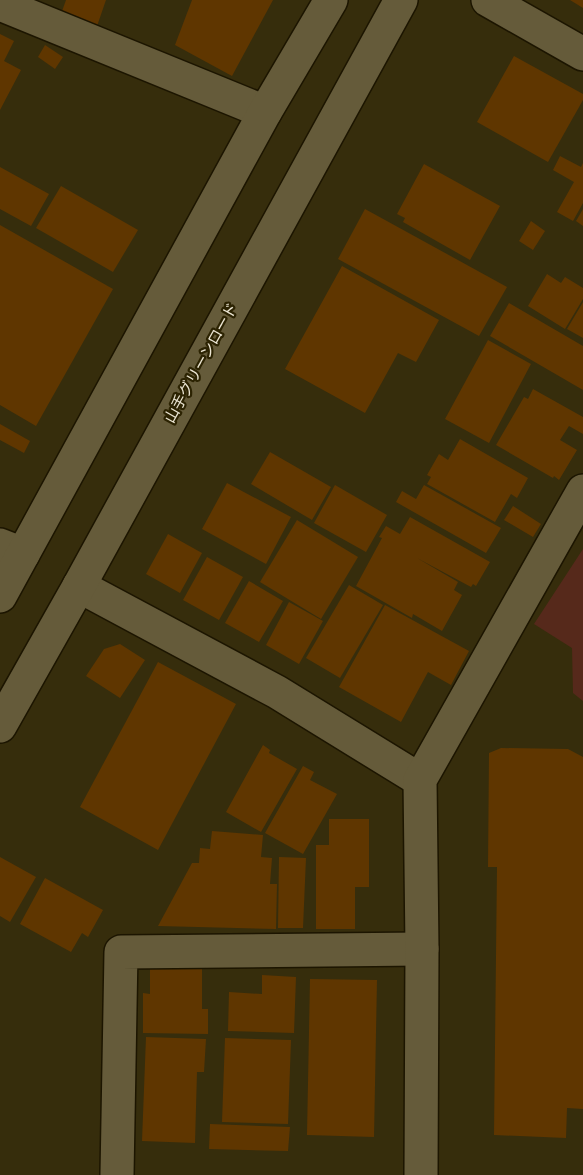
<svg xmlns="http://www.w3.org/2000/svg" width="583" height="1175" font-family="Figtree,'Noto Sans JP',sans-serif">
	<style>
		.park { fill: #56291b }
		.building { fill: #5f3600 }
		.lines { fill: none; stroke-linecap: round; stroke-linejoin: round }
		.minor-casing { stroke: #1c1500; stroke-width: 36 }
		.tertiary-casing { stroke: #1c1500; stroke-width: 36 }
		.minor { stroke: #655b3a; stroke-width: 33 }
		.tertiary { stroke: #655b3a; stroke-width: 33 }
		.labels { text-anchor: middle; stroke-width: 4.5; stroke-linejoin: round; paint-order: stroke }
		.street-label { font-size: 15px; fill: #ece6d4; stroke: #2c2302 }
	</style>
	<rect width="100%" height="100%" fill="#362d0c"/>
	<!-- park -->
	<polygon class="park" points="583,549 583,701 573,693 572,648 534,624"/>
	<!-- building -->
	<g class="building">
		<polygon points="66,0 106,0 96,29 60,17"/>
		<polygon points="192,0 273,0 232,76 175,45"/>
		<polygon points="570,0 583,0 583,8"/>
		<polygon points="0,34 14,41 4,61 21,70 0,110"/>
		<polygon points="45,45 63,57 55,69 38,57"/>
		<polygon points="514,56 583,94 583,100 548,162 477,122"/>
		<polygon points="560,156 581,167 583,163 583,203 573,221 557,212 574,182 553,170"/>
		<polygon points="424,164 500,206 470,260 403,222 405,218 397,214"/>
		<polygon points="0,167 49,194 31,226 0,209"/>
		<polygon points="61,186 138,230 113,272 36,228"/>
		<polygon points="365,209 507,287 479,336 338,259"/>
		<polygon points="583,209 583,226 576,221"/>
		<polygon points="531,221 545,231 533,250 519,241"/>
		<polygon points="0,225 113,289 36,426 0,405"/>
		<polygon points="342,266 439,320 416,362 398,353 365,413 285,369"/>
		<polygon points="547,274 561,283 565,277 583,288 583,299 565,329 528,306"/>
		<polygon points="583,302 583,338 567,329"/>
		<polygon points="509,303 583,346 583,390 490,336"/>
		<polygon points="488,340 531,364 489,443 445,419"/>
		<polygon points="533,389 583,417 583,434 569,426 560,440 577,450 559,480 554,476 553,478 496,445 524,397 528,399"/>
		<polygon points="0,424 30,441 24,453 0,440"/>
		<polygon points="460,439 528,478 517,498 511,494 495,522 427,484 431,477 427,475 439,454 448,460"/>
		<polygon points="270,452 331,487 312,520 251,484"/>
		<polygon points="227,483 291,517 266,564 202,529"/>
		<polygon points="335,485 387,515 366,552 314,523"/>
		<polygon points="424,485 501,528 486,553 396,502 402,491 416,499"/>
		<polygon points="513,506 541,524 533,537 504,520"/>
		<polygon points="410,517 490,562 476,586 473,584 471,587 417,558 458,582 454,590 462,595 442,631 413,614 412,618 356,586 382,538 379,537 386,526 400,534"/>
		<polygon points="297,520 358,557 321,619 260,582"/>
		<polygon points="168,534 202,553 180,593 146,574"/>
		<polygon points="207,557 243,577 219,620 183,600"/>
		<polygon points="249,581 283,601 259,642 225,623"/>
		<polygon points="349,585 383,605 340,678 306,658"/>
		<polygon points="289,602 323,621 299,664 266,645"/>
		<polygon points="385,605 469,651 451,685 428,672 401,722 339,687"/>
		<polygon points="120,644 145,660 120,698 86,676 104,649"/>
		<polygon points="158,662 236,704 158,850 80,807"/>
		<polygon points="263,745 270,750 269,753 297,769 261,832 226,812"/>
		<polygon points="501,748 568,749 583,757 583,1109 567,1108 566,1138 494,1135 497,867 488,867 489,753"/>
		<polygon points="303,766 314,772 310,780 337,794 303,854 265,833"/>
		<polygon points="329,819 369,819 369,887 355,887 355,929 316,929 316,845 329,845"/>
		<polygon points="212,831 263,835 261,857 272,858 270,884 277,884 276,929 158,926 192,863 199,863 200,848 210,849"/>
		<polygon points="0,857 36,877 10,922 0,916"/>
		<polygon points="279,857 306,858 303,928 278,928"/>
		<polygon points="45,878 103,910 88,937 82,933 71,952 20,924"/>
		<polygon points="150,967 202,967 202,1009 208,1009 208,1034 143,1033 143,993 150,994"/>
		<polygon points="262,975 296,977 294,1033 228,1031 229,992 262,994"/>
		<polygon points="310,979 377,980 374,1137 307,1135"/>
		<polygon points="146,1037 206,1039 204,1072 197,1072 195,1143 142,1141"/>
		<polygon points="225,1038 291,1040 288,1124 222,1122"/>
		<polygon points="210,1124 290,1127 288,1151 209,1149"/>
	</g>
	<g class="lines">
		<defs>
			<g id="minor">
				<polyline points="488,0 583,54"/>
				<polyline points="0,4 265,112"/>
				<polyline points="0,545 23,554"/>
				<polyline points="79,586 277,692 420,780"/>
				<polyline points="117,1175 121,952 422,949"/>
				<polyline points="421,1175 422,949 420,780 583,491"/>
			</g>
			<g id="tertiary">
				<polyline points="0,596 265,112 331,0"/>
				<polyline points="0,726 79,586 401,0"/>
			</g>
		</defs>
		<!-- minor casing -->
		<use href="#minor" class="minor-casing"/>
		<!-- tertiary casing -->
		<use href="#tertiary" class="tertiary-casing"/>
		<!-- minor -->
		<use href="#minor" class="minor"/>
		<!-- tertiary -->
		<use href="#tertiary" class="tertiary"/>
	</g>
	<g class="labels">
		<!-- street labels -->
		<g class="street-label">
			<text transform="translate(201 363) rotate(-61)" y="5">山手グリーンロード</text>
		</g>
	</g>
</svg>
